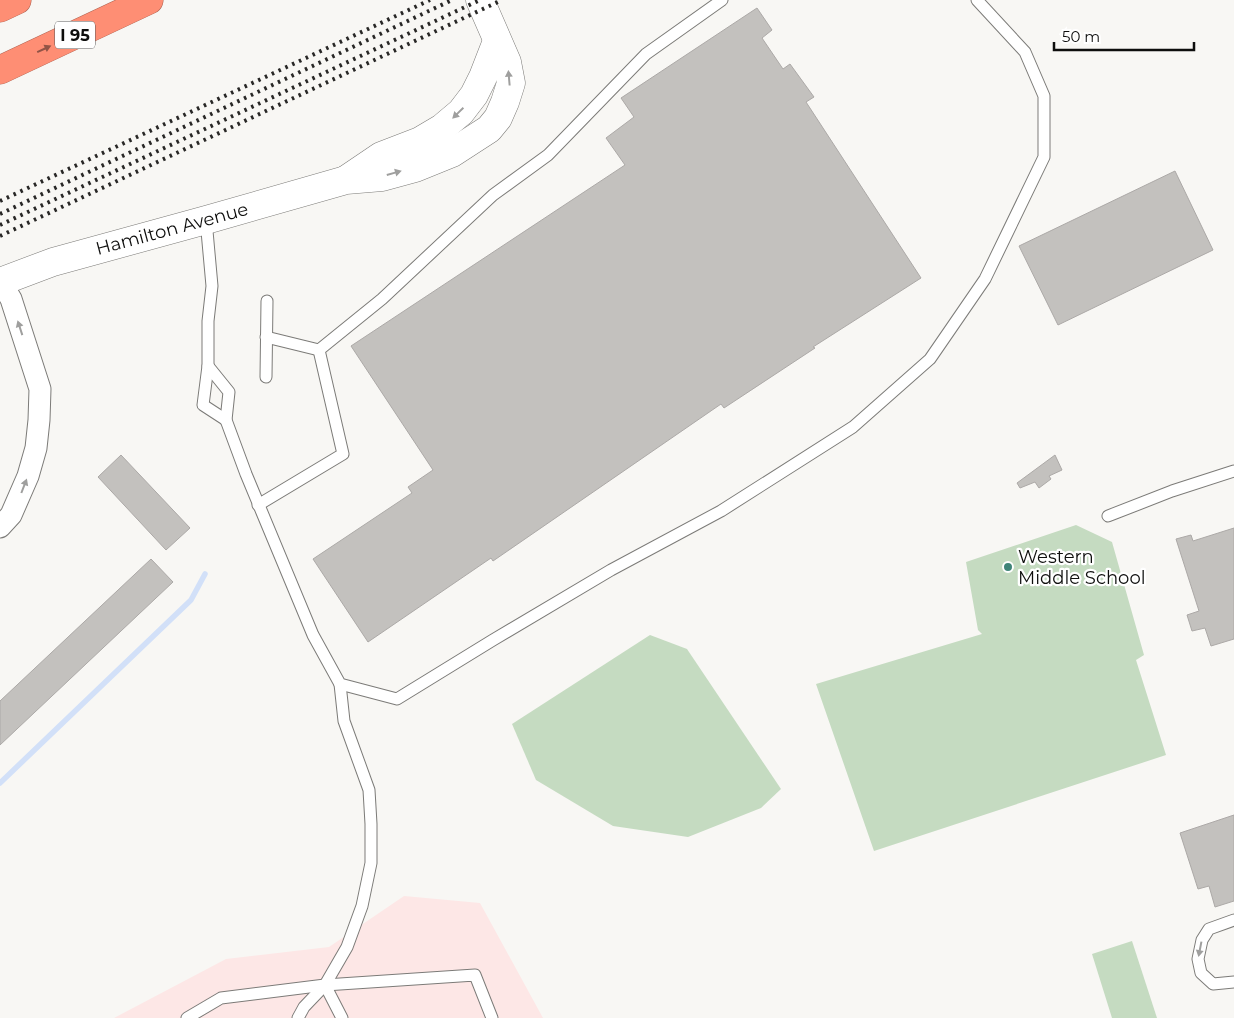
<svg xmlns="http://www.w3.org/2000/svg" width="1234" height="1018" font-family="Montserrat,sans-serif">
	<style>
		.industrial { fill: #fde7e6 }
		.green { fill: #c5dbc1 }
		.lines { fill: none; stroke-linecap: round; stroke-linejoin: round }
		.stream { stroke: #d2e0f8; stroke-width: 5.5 }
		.building { fill: #c3c1be; stroke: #aca9a7 }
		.service-casing { stroke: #7c7b78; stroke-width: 13 }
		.minor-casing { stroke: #7c7b78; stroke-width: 23 }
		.secondary-casing { stroke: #7c7b78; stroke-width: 29 }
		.motorway-casing { stroke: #aa6150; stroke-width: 29 }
		.service { stroke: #fff; stroke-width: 11 }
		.minor { stroke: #fff; stroke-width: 21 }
		.secondary { stroke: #fff; stroke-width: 28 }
		.motorway { stroke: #fe8e74; stroke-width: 28 }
		.rail { stroke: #282726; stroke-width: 4; stroke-dasharray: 2.5 5; stroke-linecap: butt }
		.oneway { fill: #925446 }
		.oneway2 { fill: #9f9f9e }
		.poi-dot { fill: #3f8478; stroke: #fff; stroke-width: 2 }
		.labels { text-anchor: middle; stroke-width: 4.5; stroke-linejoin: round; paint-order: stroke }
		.shield { fill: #fff; stroke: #565656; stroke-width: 1 }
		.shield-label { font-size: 16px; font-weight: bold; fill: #0e0e0d }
		.street-label { font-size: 18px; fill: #0e0e0d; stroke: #fff }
		.poi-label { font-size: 18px; fill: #0e0e0d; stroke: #fff; text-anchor: start }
	</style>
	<rect width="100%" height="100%" fill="#f8f7f4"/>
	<!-- industrial -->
	<polygon class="industrial" points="404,896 480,903 543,1018 114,1018 226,959 329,947"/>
	<!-- green -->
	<g class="green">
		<polygon points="1076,525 1112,542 1144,655 1136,660 1166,755 874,851 816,684 982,634 978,630 966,562"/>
		<polygon points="650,635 687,649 781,789 761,808 688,837 613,826 536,780 512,724"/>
		<polygon points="1132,941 1157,1018 1112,1018 1092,954"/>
	</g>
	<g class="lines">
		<!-- stream -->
		<polyline class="stream" points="0,783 191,600 205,574"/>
	</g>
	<!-- building -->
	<g class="building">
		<polygon points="757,8 772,30 762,38 783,69 790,64 814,97 806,102 921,278 813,347 815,348 724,408 721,404 493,561 491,558 368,642 313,559 412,493 408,487 433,470 351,346 625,165 606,138 634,117 621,98"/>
		<polygon points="1175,171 1213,250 1058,325 1019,246"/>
		<polygon points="121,455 190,528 166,550 98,477"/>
		<polygon points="1055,455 1062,470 1049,476 1051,479 1039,488 1035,482 1020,488 1017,483"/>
		<polygon points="1234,528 1234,639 1211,646 1205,628 1192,631 1187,615 1199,611 1176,539 1191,535 1193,541"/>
		<polygon points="151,559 173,582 0,745 0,701"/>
		<polygon points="1234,815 1234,901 1215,907 1209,886 1198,889 1180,833"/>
	</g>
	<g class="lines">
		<defs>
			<g id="service">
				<polyline points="206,220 212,286 208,321 208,366 203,405 226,420"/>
				<polyline points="266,337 319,350"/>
				<polyline points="208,366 229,392 226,420 246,474 313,635 340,684 397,699 493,640 611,570 721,511 853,427 930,359 985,279 1044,157 1044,96 1025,52 977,0"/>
				<polyline points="266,377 267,301"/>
				<polyline points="258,505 343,454 319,350 382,299 493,195 548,155 646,54 722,0"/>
				<polyline points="1108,516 1172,491 1234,471"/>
				<polyline points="1234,920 1209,929 1202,940 1198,959 1201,973 1213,984 1234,982"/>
				<polyline points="325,985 342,1018"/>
				<polyline points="187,1018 221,998 325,985 475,975 492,1018"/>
				<polyline points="298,1018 304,1007 325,985 347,947 362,906 371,863 371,824 369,790 344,721 340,684"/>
			</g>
			<polyline id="minor" points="0,527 11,515 28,476 36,448 39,420 40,389 11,299 1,282"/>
			<g id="secondary">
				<polyline points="347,179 381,156 420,141 442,128 461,112 474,95 483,77 497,41"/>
				<polyline points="0,282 53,262 206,220 346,180 382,177 415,168 452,153 489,129 498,118 505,102 511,83 507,62 480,0"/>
			</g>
			<g id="motorway">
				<polyline points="0,8 17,0"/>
				<polyline points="0,70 149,0"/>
			</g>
		</defs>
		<!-- service casing -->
		<use href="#service" class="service-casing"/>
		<!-- minor casing -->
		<use href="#minor" class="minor-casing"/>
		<!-- secondary casing -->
		<use href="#secondary" class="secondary-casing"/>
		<!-- motorway casing -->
		<use href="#motorway" class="motorway-casing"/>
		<!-- service -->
		<use href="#service" class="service"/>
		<!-- minor -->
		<use href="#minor" class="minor"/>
		<!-- secondary -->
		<use href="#secondary" class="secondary"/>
		<!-- motorway -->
		<use href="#motorway" class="motorway"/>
		<!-- rail -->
		<g class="rail">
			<polyline points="0,201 430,0"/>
			<polyline points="0,214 452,0"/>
			<polyline points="0,225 480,0"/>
			<polyline points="0,236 502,0"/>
		</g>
	</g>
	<!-- one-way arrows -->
	<defs><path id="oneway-solid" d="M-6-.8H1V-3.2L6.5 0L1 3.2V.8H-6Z" transform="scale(1.25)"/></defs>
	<use class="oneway" href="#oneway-solid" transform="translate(44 49) rotate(-25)"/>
	<g class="oneway2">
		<use href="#oneway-solid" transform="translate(509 78) rotate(-95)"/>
		<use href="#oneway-solid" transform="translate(458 113) rotate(136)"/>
		<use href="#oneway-solid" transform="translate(394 173) rotate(-16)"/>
		<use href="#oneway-solid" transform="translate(20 328) rotate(-108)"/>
		<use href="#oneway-solid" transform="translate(24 486) rotate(-69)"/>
		<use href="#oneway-solid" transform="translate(1200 949) rotate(101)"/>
	</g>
	<!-- markers -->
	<circle class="poi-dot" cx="1008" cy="567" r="5"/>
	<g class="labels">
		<!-- shield labels -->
		<rect class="shield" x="55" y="21.5" width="40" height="27" rx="4"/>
		<g class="shield-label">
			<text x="75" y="41">I 95</text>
		</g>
		<!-- street labels -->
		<g class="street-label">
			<text transform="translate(172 229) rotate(-15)" y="6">Hamilton Avenue</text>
		</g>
		<!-- poi labels -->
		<g class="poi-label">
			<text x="1018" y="563">Western<tspan x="1018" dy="21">Middle School</tspan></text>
		</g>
	</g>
	<!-- scale -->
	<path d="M1054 42v8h140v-8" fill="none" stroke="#0e0e0d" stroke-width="2.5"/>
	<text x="1062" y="42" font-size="15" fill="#0e0e0d" stroke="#ffffff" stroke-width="4" paint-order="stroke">50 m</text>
</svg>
